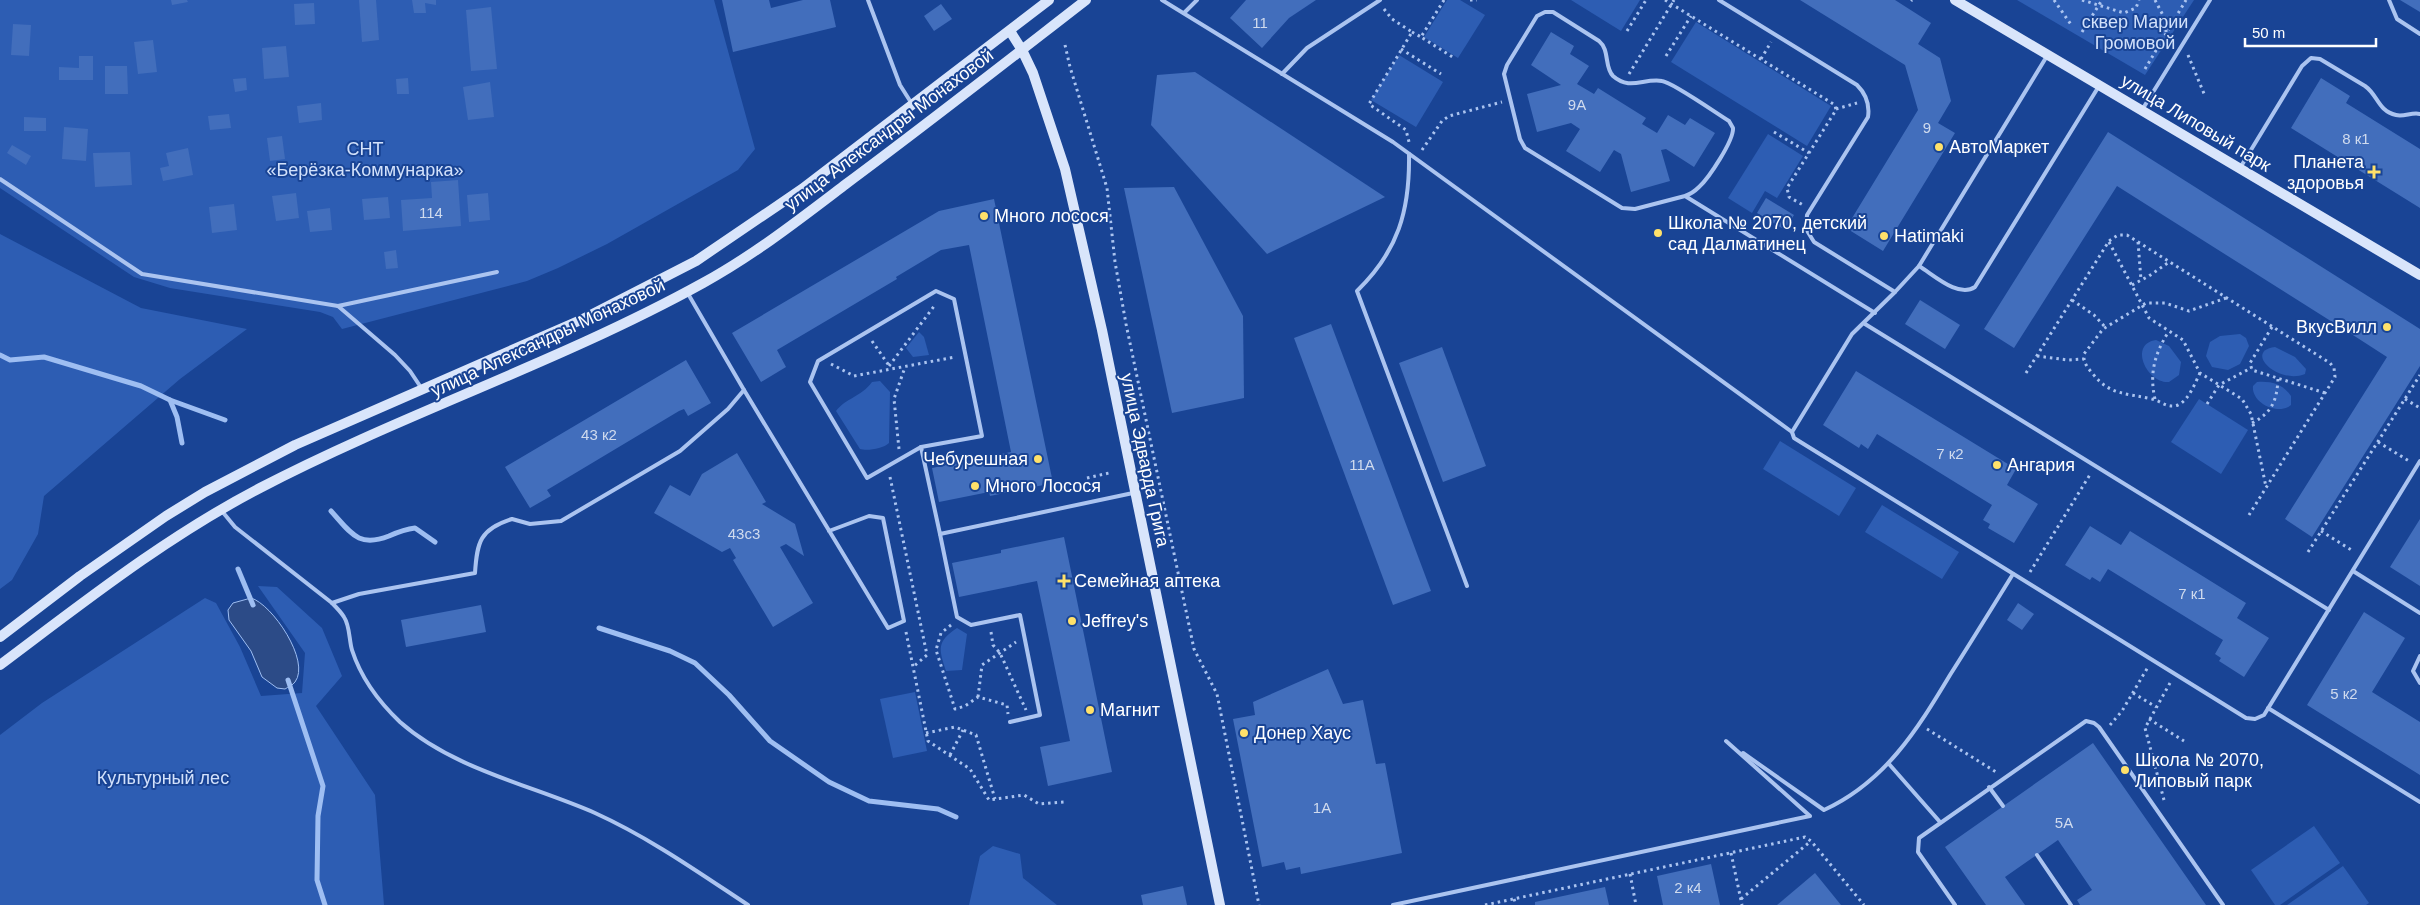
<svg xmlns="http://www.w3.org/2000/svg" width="2420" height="905" font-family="Arial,sans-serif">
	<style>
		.green { fill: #2d5db3 }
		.water { fill: #2c4b87; stroke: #9ebef2 }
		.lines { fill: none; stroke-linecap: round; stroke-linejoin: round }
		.stream { stroke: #9ebef2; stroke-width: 5 }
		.building { fill: #426ebc }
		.path { stroke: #abc4f0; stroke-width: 3; stroke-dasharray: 2.5 4; stroke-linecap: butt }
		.lane { stroke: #abc4f0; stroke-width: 4 }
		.secondary { stroke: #d9e5fb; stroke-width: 10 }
		.poi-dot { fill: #ffe16a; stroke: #194495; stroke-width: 2 }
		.labels { text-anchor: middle; stroke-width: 4; stroke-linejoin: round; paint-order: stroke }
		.number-label { font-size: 15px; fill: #d0dbee }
		.park-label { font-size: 18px; fill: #d2e1fb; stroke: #194495 }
		.street-label { font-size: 18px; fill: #fff; stroke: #194495 }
		.poi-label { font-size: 18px; fill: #fff; stroke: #194495; text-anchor: start }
	</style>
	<rect width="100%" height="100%" fill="#194495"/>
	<!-- green -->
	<g class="green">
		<polygon points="0,0 714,0 755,149 738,170 607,244 558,268 527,281 342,329 333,317 320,312 170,288 134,277 0,188"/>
		<polygon points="1447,0 1460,0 1485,15 1458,58 1424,37"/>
		<polygon points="1571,0 1640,0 1621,31"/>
		<polygon points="2017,0 2194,0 2145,75"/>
		<polygon points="1696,22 1831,106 1807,146 1671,62"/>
		<polygon points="1399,55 1443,82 1416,127 1371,100"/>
		<polygon points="1768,134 1803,156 1777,198 1765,191 1752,213 1728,198"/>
		<polygon points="0,234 141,308 247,329 180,379 44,496 38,534 12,580 0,589"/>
		<polygon points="919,332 924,337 929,355 913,357 906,348"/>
		<polygon points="2240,334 2246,338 2249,346 2240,364 2228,370 2212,367 2206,356 2210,342 2220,336"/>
		<path d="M2156,340L2169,346L2181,362L2179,375L2169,382C2147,384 2128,344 2156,340Z"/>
		<path d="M2275,347L2295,357L2306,369L2305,374C2278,385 2243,351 2275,347Z"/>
		<path d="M880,381L890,392L889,443C883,449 867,451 860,449L836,411C846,398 861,397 872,382Z"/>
		<path d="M2257,382C2272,381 2282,384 2291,396V405C2278,416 2251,403 2253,386Z"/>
		<polygon points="2199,399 2248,430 2221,474 2171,442"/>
		<polygon points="1780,441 1856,488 1839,516 1763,469"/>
		<polygon points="1882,505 1959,552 1942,579 1865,532"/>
		<polygon points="258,586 277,587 322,628 342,676 316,706 375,795 384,905 0,905 0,735 42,703 205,598 216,603 240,647 261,696 302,693 305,653"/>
		<path d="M957,628L967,634L962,670L946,671C939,649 936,642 957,628Z"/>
		<polygon points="915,692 927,751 893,758 880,699"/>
		<polygon points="2314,826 2340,863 2280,905 2275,905 2251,870"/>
		<polygon points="993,846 1020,854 1023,878 1057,905 969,905 980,856"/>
		<polygon points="2343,866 2369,903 2366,905 2287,905"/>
	</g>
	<!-- water -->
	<path class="water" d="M251,598C272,604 311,661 295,682C293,685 288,687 285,689L277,688L262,677L251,651L229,620L228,610L233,603Z"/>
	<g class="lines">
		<!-- stream -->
		<g class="stream">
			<polyline points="0,355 10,360 44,357 141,386 170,400 177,417 182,443"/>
			<polyline points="170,400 225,420"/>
			<path d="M331,511C351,533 358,548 389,536C398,532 406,529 415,528L435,542"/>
			<polyline points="238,569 253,605"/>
			<polyline points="599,628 670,651 695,663 729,695 770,741 829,782 869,801 938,809 956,817"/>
			<polyline points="288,680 323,786 318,816 317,880 325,905"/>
		</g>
	</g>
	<!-- building -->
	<g class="building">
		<polygon points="171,0 187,0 188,2 172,5"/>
		<polygon points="359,0 376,0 379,40 362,42"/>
		<polygon points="412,0 436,0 436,5 425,3 426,13 414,13"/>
		<polygon points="722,0 769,0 771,8 803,0 830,0 836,27 733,52"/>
		<polygon points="1246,0 1316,0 1289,18 1262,48 1230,18"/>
		<polygon points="1800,0 1895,0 1931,23 1918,44 1940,58 1951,101 1938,123 1955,133 1883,251 1846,228 1918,110 1905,65"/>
		<polygon points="2400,0 2420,0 2420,12"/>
		<polygon points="314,3 315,24 295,25 294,4"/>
		<polygon points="941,4 952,19 934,31 924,16"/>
		<polygon points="491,7 497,69 471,71 466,10"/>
		<polygon points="13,24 31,25 29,56 11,55"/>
		<polygon points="1551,32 1574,46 1570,54 1589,66 1577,84 1594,94 1598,88 1646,118 1642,124 1657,133 1668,115 1685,125 1690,118 1715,133 1694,167 1666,149 1661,150 1670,181 1631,192 1621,154 1614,150 1600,172 1566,151 1580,129 1571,123 1537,132 1527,94 1561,85 1531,65"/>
		<polygon points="153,40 157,72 138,74 134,42"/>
		<polygon points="286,46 289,77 264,79 262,48"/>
		<polygon points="79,56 93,56 93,80 59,80 59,67 79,68"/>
		<polygon points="105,66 127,66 128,94 105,94"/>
		<polygon points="1195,72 1385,197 1267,254 1151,125 1157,75"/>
		<polygon points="246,78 247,90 235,92 233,79"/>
		<polygon points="408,78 409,94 397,94 396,79"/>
		<polygon points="2321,78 2350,96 2346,103 2420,149 2420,208 2291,128"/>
		<polygon points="490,82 494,117 468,120 463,87"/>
		<polygon points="321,103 322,120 299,123 297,106"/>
		<polygon points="229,114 231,128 210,130 208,116"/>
		<polygon points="24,117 46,118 46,131 24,131"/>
		<polygon points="64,127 88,129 86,161 62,159"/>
		<polygon points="2108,132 2420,329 2420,366 2312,537 2285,519 2387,357 2356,337 2117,186 2014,348 1984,329"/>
		<polygon points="282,136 285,159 270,161 267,138"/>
		<polygon points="12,145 31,156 26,165 7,153"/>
		<polygon points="188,148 193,175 163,181 160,168 169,166 166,153"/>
		<polygon points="130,152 132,185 95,187 93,153"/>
		<polygon points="458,180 461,226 403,231 401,200 432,198 431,182"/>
		<polygon points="1174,187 1243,316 1244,398 1172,413 1124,188"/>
		<polygon points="296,193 299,218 276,221 272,196"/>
		<polygon points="488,193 490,220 469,222 467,195"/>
		<polygon points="388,197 390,218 364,220 362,199"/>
		<polygon points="1766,198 1794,215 1785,230 1757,213"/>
		<polygon points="994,199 1053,483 990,496 989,492 939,502 932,468 1011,452 969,245 941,250 896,277 897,279 777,350 786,367 761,382 732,333 939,211"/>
		<polygon points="234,204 237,230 212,233 209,207"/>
		<polygon points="330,208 332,230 310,232 307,211"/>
		<polygon points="396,250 398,268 386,269 384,252"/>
		<polygon points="1920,300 1960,325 1945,349 1905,324"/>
		<polygon points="1331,324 1431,591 1393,605 1294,338"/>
		<polygon points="1442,347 1486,466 1443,482 1399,363"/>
		<polygon points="686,360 711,403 688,416 684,409 679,411 547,490 551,496 530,508 505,467"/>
		<polygon points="1856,371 2016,469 2007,485 2038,504 2014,543 1988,528 1990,524 1983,520 1992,505 1877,434 1868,449 1861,444 1859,448 1823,425"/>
		<polygon points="737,453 766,502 762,504 795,524 804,556 786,544 780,547 813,603 773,627 733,560 736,558 730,548 722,552 654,513 670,485 690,496 702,474"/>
		<polygon points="2420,519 2420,586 2390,567"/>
		<polygon points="2090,526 2121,545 2130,531 2246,603 2237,618 2269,638 2244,677 2219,661 2221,658 2215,654 2223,640 2108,569 2100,582 2092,577 2090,580 2065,565"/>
		<polygon points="1064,537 1112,772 1048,786 1040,747 1070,741 1037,581 959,597 952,563 1001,553 1001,550"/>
		<polygon points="2018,603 2034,614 2022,630 2007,620"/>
		<polygon points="481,605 486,632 406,647 401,620"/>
		<polygon points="2364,612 2405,638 2372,692 2420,722 2420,775 2307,705"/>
		<polygon points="1328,669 1343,704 1363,700 1376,764 1385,763 1402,853 1301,874 1300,867 1286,870 1284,862 1262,867 1233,719 1255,715 1253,702"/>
		<polygon points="2093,743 2206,905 2080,905 2077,900 2092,890 2058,840 2005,877 2025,905 1986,905 1945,847"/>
		<polygon points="1711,864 1720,905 1663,905 1657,876"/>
		<polygon points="1815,873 1841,905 1777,905"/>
		<polygon points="1183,886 1187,905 1143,905 1141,895"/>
		<polygon points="1605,887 1609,905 1535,905 1535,902"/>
	</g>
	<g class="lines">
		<!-- path -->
		<g class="path">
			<polyline points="1444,0 1421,37 1454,58"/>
			<polyline points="1470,0 1477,0"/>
			<polyline points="1665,0 1835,105 1836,110 1787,188 1789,197 1803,205"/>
			<polyline points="2054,0 2072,26"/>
			<polyline points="2082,0 2124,13 2136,8 2139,0"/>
			<polyline points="2155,0 2166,21 2166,32"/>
			<polyline points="1911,1 1912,0"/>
			<polyline points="1384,9 1392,19 1412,32 1369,104 1406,130 1409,142"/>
			<polyline points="1627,31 1646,0"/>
			<polyline points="1412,32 1421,37"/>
			<polyline points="2082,32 2102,0"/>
			<polyline points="1065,45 1070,67 1107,188 1115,262 1126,324 1194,649 1217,694 1259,905"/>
			<polyline points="1401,49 1441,74"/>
			<polyline points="2188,55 2205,96"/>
			<polyline points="1666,56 1691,16"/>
			<polyline points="1761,59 1771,42"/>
			<polyline points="2145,69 2186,0"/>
			<polyline points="1629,74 1674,0"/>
			<polyline points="1836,109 1857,103"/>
			<polyline points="1774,132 1809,153"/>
			<polyline points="1422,150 1442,121 1449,116 1502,102"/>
			<polyline points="2109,242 2149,318 2183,340 2200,373 2242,399 2251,414 2266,487"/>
			<polyline points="2138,242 2141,280"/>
			<polyline points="2132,285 2149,276 2169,262"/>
			<polyline points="2072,300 2094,315 2106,328"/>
			<polyline points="2272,327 2250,363 2252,370 2325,393"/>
			<polyline points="872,341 890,367"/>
			<polyline points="2037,356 2068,360 2084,359"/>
			<polyline points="831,364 854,376 955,357"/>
			<polyline points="889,366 935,305"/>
			<polyline points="2026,373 2109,241 2118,235 2127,235 2330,363 2334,368 2335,377 2249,515"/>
			<path d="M2200,373C2195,383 2189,400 2178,405C2168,409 2161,401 2152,399C2128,393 2110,396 2093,374C2088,368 2083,363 2084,354L2103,329L2146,303H2165L2189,311L2226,298"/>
			<path d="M2155,399C2149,373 2155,353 2169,331"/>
			<polyline points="2405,399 2420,408"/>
			<polyline points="2207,404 2219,385 2251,368"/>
			<path d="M2252,423C2272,413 2277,400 2278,379"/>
			<polyline points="2378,442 2409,461"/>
			<polyline points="899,449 894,399 905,367"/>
			<polyline points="890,477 927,655 913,667"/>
			<polyline points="1087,478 1109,473"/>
			<polyline points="2321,531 2353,551"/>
			<polyline points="2308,552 2420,375"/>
			<polyline points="2030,572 2091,473"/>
			<polyline points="951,625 941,633 936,650 955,709 965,706 978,697 1007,705 1008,714"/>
			<polyline points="906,632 928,741 970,769 989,800 1024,795 1039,804 1065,802"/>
			<polyline points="991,632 993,645 1000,653 1026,710"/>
			<polyline points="2133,693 2156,707"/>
			<polyline points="978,697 982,665 1016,642"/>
			<polyline points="2149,719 2184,741"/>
			<polyline points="2110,725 2122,711 2148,667"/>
			<polyline points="1927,729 1996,772"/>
			<polyline points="926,733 955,727 976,735 995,799"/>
			<polyline points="950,755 963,730"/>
			<polyline points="2164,800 2145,728 2170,683"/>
			<polyline points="1731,853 1742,905"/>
			<polyline points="1630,874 1636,905"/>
			<polyline points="1514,899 1516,905"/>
			<polyline points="1741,899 1811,841"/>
			<polyline points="1485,905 1805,837 1811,841 1864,905"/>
		</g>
		<!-- lane -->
		<g class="lane">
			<polyline points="868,0 900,85 912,104"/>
			<polyline points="1162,0 1393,142 1792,432"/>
			<path d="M1719,0L1857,85C1866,94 1870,104 1868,117L1807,215L1806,229L1814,242L1895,292L1919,266L2047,56"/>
			<polyline points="2389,0 2397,19 2420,34"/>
			<polyline points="1184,13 1197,0"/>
			<polyline points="1282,74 1307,48 1380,0"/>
			<polyline points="2142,110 2210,0"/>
			<path d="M1409,154C1410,211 1398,251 1357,291L1467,586"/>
			<path d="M2240,168L2302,66L2311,58L2320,59L2365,86C2378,95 2378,111 2396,115C2404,117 2412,112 2420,114"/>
			<polyline points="0,179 142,274 338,306 395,355 410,371 422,389"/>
			<path d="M1685,196L1635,209L1622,208L1525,148L1520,139L1504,74L1507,65L1537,16L1545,12H1553L1599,41C1610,50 1604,67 1613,76C1630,91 1643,78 1662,81C1672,82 1716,113 1729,121L1733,128C1734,140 1709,178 1699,187C1695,191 1691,194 1685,196L1875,313"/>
			<path d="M1919,266C1934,275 1958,298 1975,287L2099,86"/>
			<polygon points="936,291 954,299 982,436 921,447 867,478 810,382 818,361"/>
			<polyline points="1895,292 1852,334 1792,432 1794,438 2246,718 2255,719 2264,715 2420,461"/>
			<polyline points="338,306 497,272"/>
			<polyline points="1865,324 2329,610"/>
			<polyline points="744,390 888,628 904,621 883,518 869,516 829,531"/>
			<polyline points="921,447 940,534 1133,493"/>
			<path d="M221,510L235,527L332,603C336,607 341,612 344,617C350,626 349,640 352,650C361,678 379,702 400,722C453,769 531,785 595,813C650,838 698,872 748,905"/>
			<polyline points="940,534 957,617 971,625 1020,615 1040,715 1010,722"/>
			<polyline points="2353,571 2420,613"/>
			<path d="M332,603L359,594L475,573C477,542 480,529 512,519L530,524L561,521L680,451L728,409L744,390L687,292"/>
			<polyline points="2420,656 2413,671 2420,683"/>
			<polyline points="2268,708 2420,802"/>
			<path d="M1743,753L1824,810C1885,782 1917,730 1950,675C1971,642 1992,608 2013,574"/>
			<polyline points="1889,764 1940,822"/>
			<polyline points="1989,787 2003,806"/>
			<polyline points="2037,855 2071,905"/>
			<polyline points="1393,905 1810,816 1726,741"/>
			<polyline points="1955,905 1918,852 1919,838 2086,721 2094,723 2099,727 2223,905"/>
		</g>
		<!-- secondary -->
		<g class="secondary">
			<polyline points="1955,0 2420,275"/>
			<polyline points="1010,31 1022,50 1033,73 1065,169 1102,330 1220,905"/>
			<polyline points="0,637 80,576 166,516 205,492 295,445 583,319 696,261 802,189 1049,0"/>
			<path d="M0,665C84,602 166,537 260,488C404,413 560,362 703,283C754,255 800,219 846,184C927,124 1006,62 1086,0"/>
		</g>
	</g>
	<!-- markers -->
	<g class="poi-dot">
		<circle cx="1939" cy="147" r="5"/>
		<path d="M2371.5 164.5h5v5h5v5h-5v5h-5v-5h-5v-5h5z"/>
		<circle cx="984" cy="216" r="5"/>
		<circle cx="1658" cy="233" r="5"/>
		<circle cx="1884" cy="236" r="5"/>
		<circle cx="2387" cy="327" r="5"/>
		<circle cx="1038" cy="459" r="5"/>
		<circle cx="1997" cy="465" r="5"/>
		<circle cx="975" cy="486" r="5"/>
		<path d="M1061.5 573.5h5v5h5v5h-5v5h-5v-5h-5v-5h5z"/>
		<circle cx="1072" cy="621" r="5"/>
		<circle cx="1090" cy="710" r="5"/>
		<circle cx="1244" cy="733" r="5"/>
		<circle cx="2125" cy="770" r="5"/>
	</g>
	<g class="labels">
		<!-- number labels -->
		<g class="number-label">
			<text x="1260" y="28">11</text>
			<text x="1577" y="110">9А</text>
			<text x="1927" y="133">9</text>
			<text x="2356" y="144">8 к1</text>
			<text x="431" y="218">114</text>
			<text x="599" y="440">43 к2</text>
			<text x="1950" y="459">7 к2</text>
			<text x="1362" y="470">11А</text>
			<text x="744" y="539">43с3</text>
			<text x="2192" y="599">7 к1</text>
			<text x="2344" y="699">5 к2</text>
			<text x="1322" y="813">1А</text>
			<text x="2064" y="828">5А</text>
			<text x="1688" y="893">2 к4</text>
		</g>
		<!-- park labels -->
		<g class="park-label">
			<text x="2135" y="28">сквер Марии<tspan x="2135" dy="21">Громовой</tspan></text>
			<text x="365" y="155">СНТ<tspan x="365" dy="21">«Берёзка-Коммунарка»</tspan></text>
			<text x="163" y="784">Культурный лес</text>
		</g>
		<!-- street labels -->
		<g class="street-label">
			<text transform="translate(2196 123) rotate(31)" y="6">улица Липовый парк</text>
			<text transform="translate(889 130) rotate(-37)" y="6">улица Александры Монаховой</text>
			<text transform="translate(548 338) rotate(-25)" y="6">улица Александры Монаховой</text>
			<text transform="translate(1145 460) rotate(78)" y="6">улица Эдварда Грига</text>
		</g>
		<!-- poi labels -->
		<g class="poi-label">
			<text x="1949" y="153">АвтоМаркет</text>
			<text x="2364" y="168" text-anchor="end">Планета<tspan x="2364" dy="21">здоровья</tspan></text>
			<text x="994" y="222">Много лосося</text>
			<text x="1668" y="229">Школа № 2070, детский<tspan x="1668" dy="21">сад Далматинец</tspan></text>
			<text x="1894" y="242">Hatimaki</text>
			<text x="2377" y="333" text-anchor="end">ВкусВилл</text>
			<text x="1028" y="465" text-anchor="end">Чебурешная</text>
			<text x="2007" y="471">Ангария</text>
			<text x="985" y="492">Много Лосося</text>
			<text x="1074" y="587">Семейная аптека</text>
			<text x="1082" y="627">Jeffrey's</text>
			<text x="1100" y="716">Магнит</text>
			<text x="1254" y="739">Донер Хаус</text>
			<text x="2135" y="766">Школа № 2070,<tspan x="2135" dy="21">Липовый парк</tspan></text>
		</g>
	</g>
	<!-- scale -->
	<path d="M2245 38v8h131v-8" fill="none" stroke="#ffffff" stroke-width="2.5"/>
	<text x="2252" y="38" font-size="15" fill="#ffffff" stroke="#194495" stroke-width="4" paint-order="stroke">50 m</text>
</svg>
